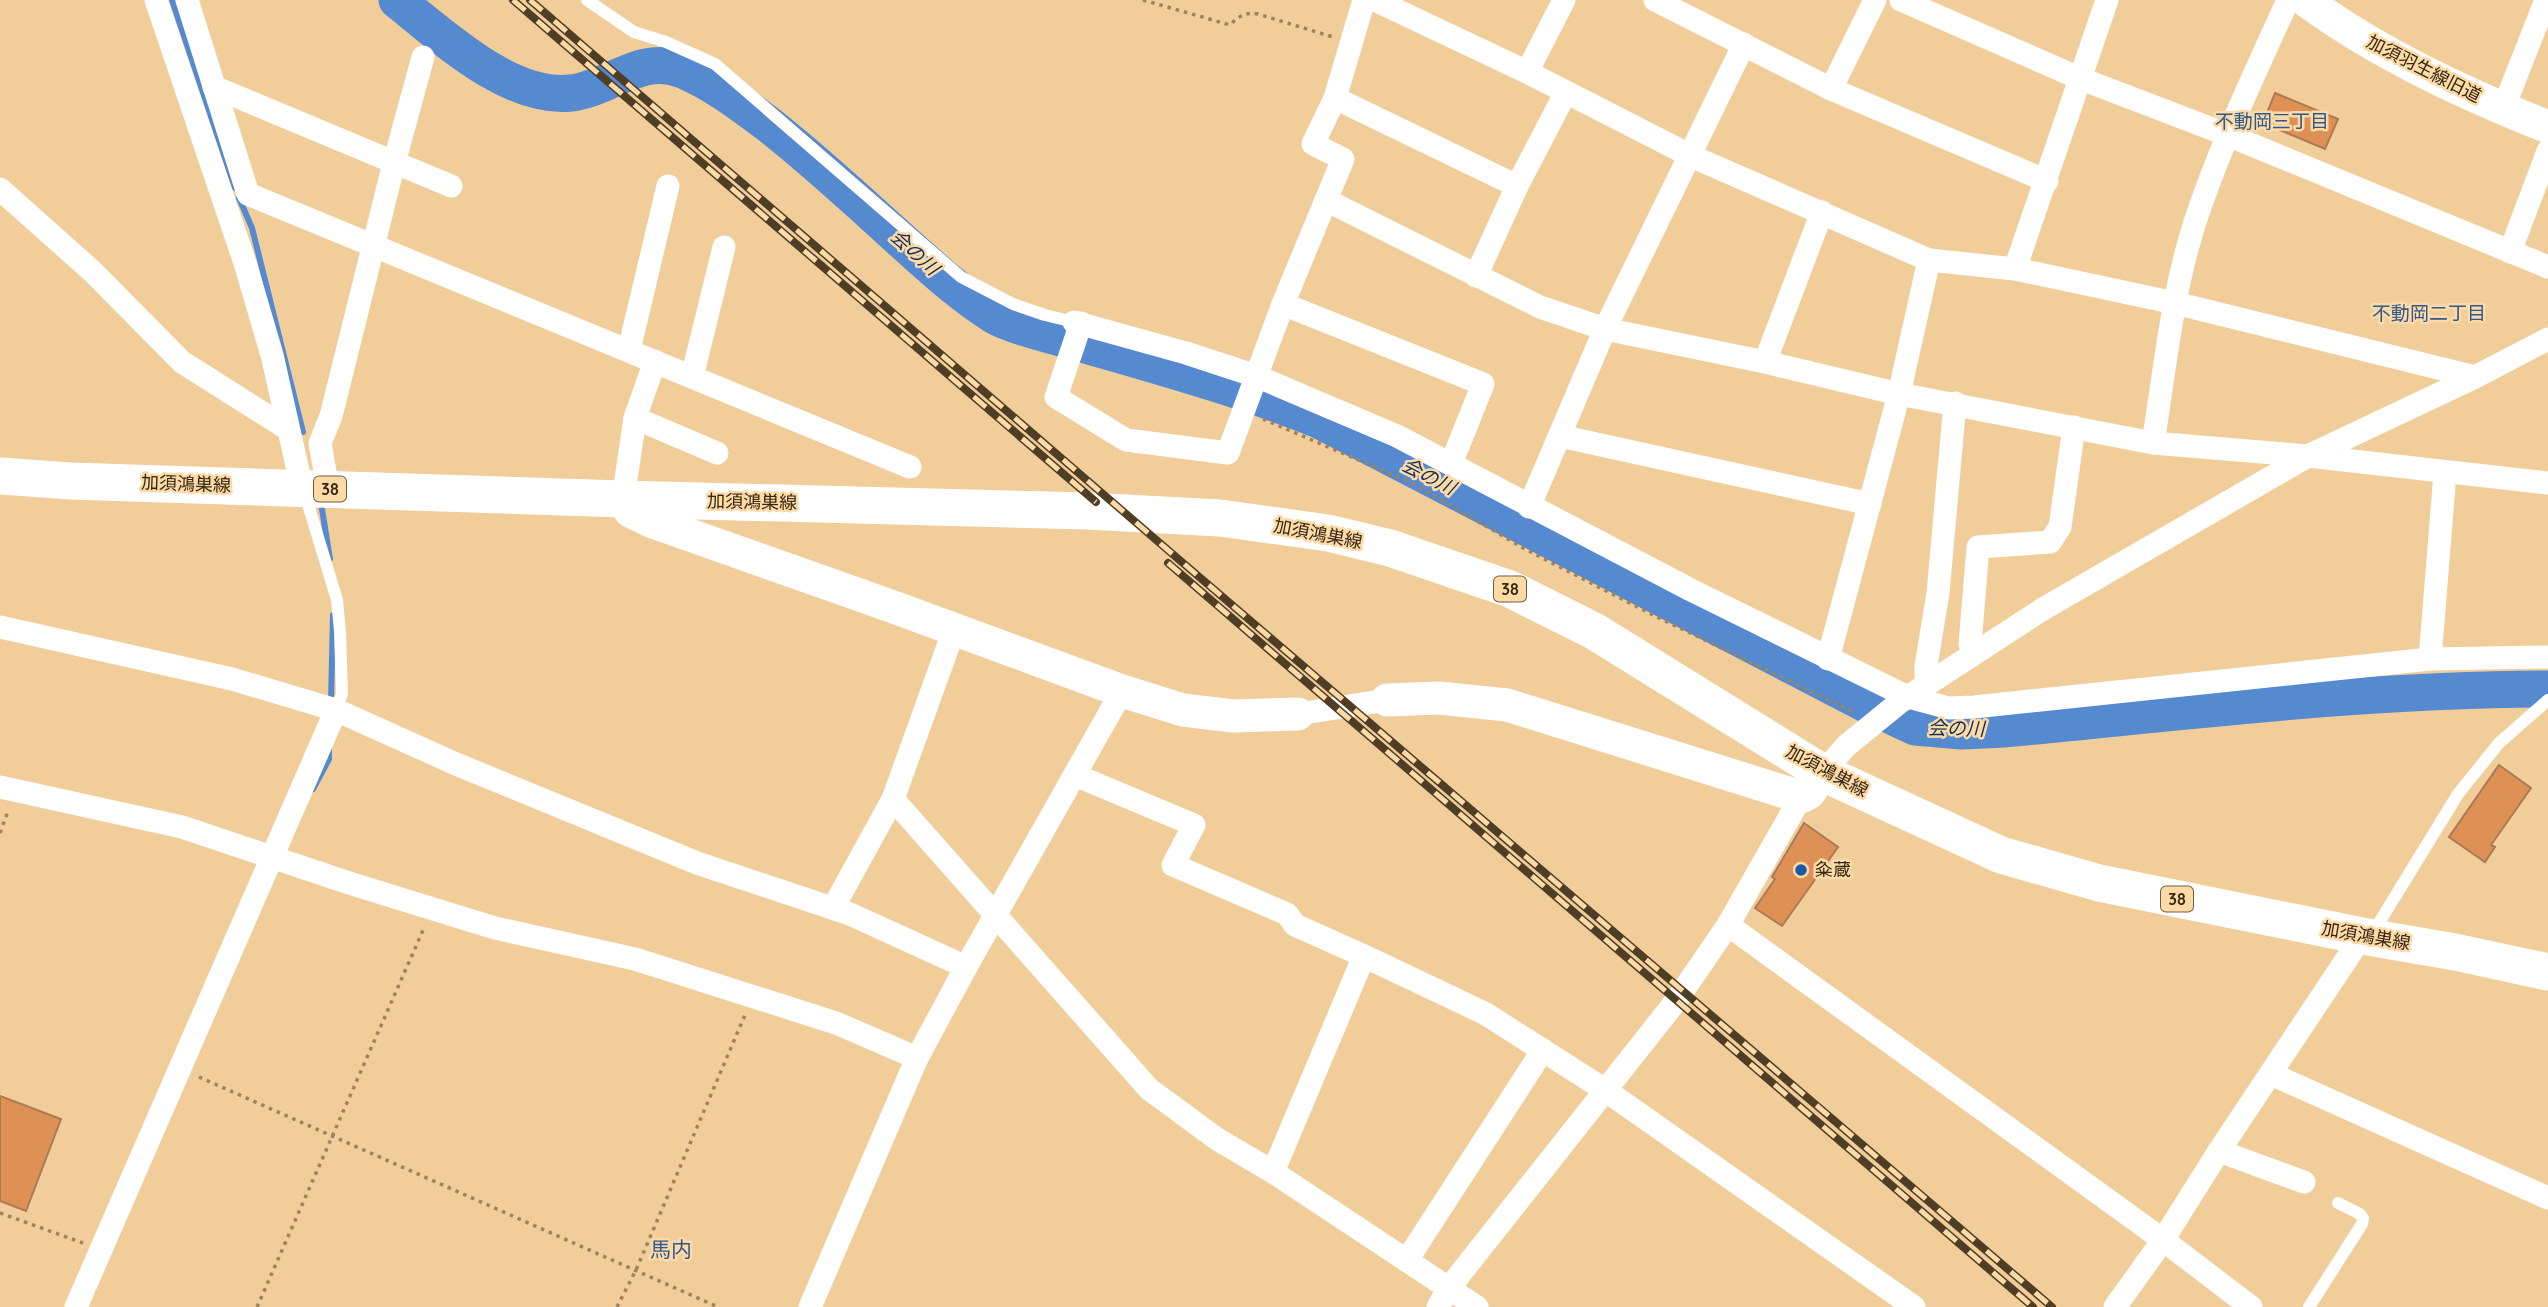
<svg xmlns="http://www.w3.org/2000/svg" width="2548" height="1307" font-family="Quicksand,'Noto Sans JP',sans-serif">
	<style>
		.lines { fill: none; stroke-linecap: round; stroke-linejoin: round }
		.stream { stroke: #5589d0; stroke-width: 6 }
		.river { stroke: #5589d0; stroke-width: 37 }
		.building { fill: #df9155; stroke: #a97a57; stroke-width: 2 }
		.path { stroke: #9d845d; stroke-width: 3.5; stroke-dasharray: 3.5 5; stroke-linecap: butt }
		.lane { stroke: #fff; stroke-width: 12 }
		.street { stroke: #fff; stroke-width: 23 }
		.secondary { stroke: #fff; stroke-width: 33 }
		.primary { stroke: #fff; stroke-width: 37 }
		.rail-casing { stroke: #4e3e25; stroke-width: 8 }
		.rail { stroke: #fddaa6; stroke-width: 5; stroke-dasharray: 16; stroke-linecap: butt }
		.poi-dot { fill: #1b59aa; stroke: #fddaa6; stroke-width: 2.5 }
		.labels { text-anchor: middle; stroke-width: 5; stroke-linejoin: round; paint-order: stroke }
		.shield { fill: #fddaa6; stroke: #715d3f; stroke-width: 2 }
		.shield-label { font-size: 16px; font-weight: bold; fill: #352813 }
		.street-label { font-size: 18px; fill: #352813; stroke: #fddaa6 }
		.poi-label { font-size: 18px; fill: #352813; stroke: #fddaa6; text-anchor: start }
		.neighbourhood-label { font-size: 19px; fill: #30588e; stroke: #fddaa6 }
		.water-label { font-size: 19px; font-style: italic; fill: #0d2f5d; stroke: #fddaa6 }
		.quarter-label { font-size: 21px; fill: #30588e; stroke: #fddaa6 }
	</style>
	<rect width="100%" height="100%" fill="#f0cd99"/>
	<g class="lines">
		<!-- stream -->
		<g class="stream">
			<polyline points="172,0 235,188"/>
			<polyline points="239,198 252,228 303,432"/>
			<polyline points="322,509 330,559"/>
			<polyline points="331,702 333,615"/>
			<polyline points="313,789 329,759 329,748"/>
		</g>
		<!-- river -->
		<path class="river" d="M397,0C442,36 510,100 571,93C611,88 641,53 683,70C714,83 741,104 768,124C814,160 857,200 900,239C931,267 960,294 995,316C1014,327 1063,338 1086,345C1165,368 1244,390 1319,420L1866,704L1915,727L1962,731L2004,729C2185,712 2366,689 2548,689"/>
	</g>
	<!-- building -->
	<g class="building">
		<polygon points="2275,93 2338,119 2325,149 2263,123"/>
		<polygon points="2499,765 2531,788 2491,845 2495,847 2485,862 2449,837"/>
		<polygon points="1804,823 1838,847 1782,926 1755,908 1775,879 1772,877"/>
		<polygon points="0,1096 61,1119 26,1211 0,1201"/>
	</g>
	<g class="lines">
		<!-- path -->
		<g class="path">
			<path d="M1143,0L1230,25C1239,16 1245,12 1258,14L1333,37"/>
			<polyline points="1263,419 1412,483 1525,549 1655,616 1854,712"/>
			<polyline points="0,833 8,811"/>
			<polyline points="199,1077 718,1307"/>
			<polyline points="0,1213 83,1243"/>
			<polyline points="257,1307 424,928"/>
			<polyline points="617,1307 636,1270 745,1015"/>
		</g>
		<!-- lane -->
		<g class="lane">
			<polyline points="587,0 634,32 666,42 715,64 961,277 1013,304 1045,315 1074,322"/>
			<polyline points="304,491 337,600 340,631 342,694 336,710"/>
			<polyline points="2370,931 2377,926 2458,794 2499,743 2548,700"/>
			<polyline points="2309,1307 2362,1224 2363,1218 2360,1214 2338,1203"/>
		</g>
		<!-- street -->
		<g class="street">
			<polyline points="156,0 245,263 272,355 302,488"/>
			<polyline points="187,0 248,194 910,467"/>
			<polyline points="1375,0 1527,72 1691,156 1929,260 2015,269 2175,303 2475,377"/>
			<polyline points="1655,0 1831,89 2047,181"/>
			<polyline points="1901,0 2079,78 2228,135 2548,267"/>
			<polyline points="1527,72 1564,0"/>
			<polyline points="214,87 451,186"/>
			<polyline points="1831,89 1875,0"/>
			<polyline points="1335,98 1517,186"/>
			<polyline points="2503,109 2546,0"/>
			<polyline points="0,189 93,272 182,362 288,429"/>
			<polyline points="1326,200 1540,307 1605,329 1765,362 1899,394 2153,443 2308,456 2548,483"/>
			<polyline points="2510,252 2548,151"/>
			<polyline points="2015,269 2107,0"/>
			<polyline points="1476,276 1517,186 1566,92"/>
			<polyline points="1283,304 1483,384 1451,464"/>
			<polyline points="1074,322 1186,353 1256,376 1397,436 1691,590 1908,697 1949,708 1974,707 2430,659 2548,657"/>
			<polyline points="1081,323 1056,397 1126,440 1228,453 1283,304 1343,159 1313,144 1335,98 1364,0"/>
			<polyline points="629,350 668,186"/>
			<polyline points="1765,362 1822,212"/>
			<polyline points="692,377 724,247"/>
			<polyline points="635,418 717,453"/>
			<polyline points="1560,436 1870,504"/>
			<path d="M2153,443C2165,369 2172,293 2195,222C2220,146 2255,73 2288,0"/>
			<polyline points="328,489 320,443 331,416 394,163 423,57"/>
			<polyline points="623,499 635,418 655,361"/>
			<polyline points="1529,507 1605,329 1744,44"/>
			<polyline points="0,627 232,679 336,710 456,764 697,863 850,914 966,967"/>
			<polyline points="1973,653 1970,644 1978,547 2050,542 2060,527 2074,427"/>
			<polyline points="1828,659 1899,394 1929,260"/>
			<polyline points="2430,659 2445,473"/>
			<polyline points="1926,684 1926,666 1938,593 1955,403"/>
			<polyline points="1298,714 1387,700"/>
			<polyline points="1823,773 1846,746 1900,702 2043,609 2308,456 2475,377 2548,339"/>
			<polyline points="1075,775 1194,825 1173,865 1287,914 1295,925 1364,956"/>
			<polyline points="0,787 182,827 349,883 495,928 635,959 836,1023 917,1058"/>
			<polyline points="893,799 1149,1089 1217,1139 1273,1172 1477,1307"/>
			<polyline points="833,908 893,799 954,630"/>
			<polyline points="1728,925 2163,1240 2251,1307"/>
			<polyline points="2271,1074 2548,1198"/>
			<polyline points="2219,1151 2304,1182"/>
			<polyline points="1273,1172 1364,956 1486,1014 1605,1090 1914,1307"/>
			<polyline points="1407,1260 1543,1050"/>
			<polyline points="76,1307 336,710"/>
			<polyline points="810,1307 917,1058 966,967 1122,691"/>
			<polyline points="1438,1307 1449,1288 1676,1001 1728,925 1801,797"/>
			<polyline points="2115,1307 2163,1240 2219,1151 2362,936"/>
		</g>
		<!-- secondary -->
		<g class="secondary">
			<path d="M2305,0C2379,54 2463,93 2548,127"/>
			<polyline points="623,499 630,511 653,522 888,605 1122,691 1183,710 1233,716 1298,714"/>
			<polyline points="1387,700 1439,698 1507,705 1801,797 1809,793 1823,773"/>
		</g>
		<!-- primary -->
		<polyline class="primary" points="0,476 70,481 623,499 1088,511 1220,518 1328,533 1390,548 1510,589 1594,631 1823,773 2001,855 2099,883 2362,936 2455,952 2548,972"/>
		<defs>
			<g id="rail">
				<polyline points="513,0 1096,502"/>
				<polyline points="530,0 1176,557 2052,1307"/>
				<polyline points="1168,563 2033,1307"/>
			</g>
		</defs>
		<!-- rail casing -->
		<use href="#rail" class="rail-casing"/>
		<!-- rail -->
		<use href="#rail" class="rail"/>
	</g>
	<!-- markers -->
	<circle class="poi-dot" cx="1801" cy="870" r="7"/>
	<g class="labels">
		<!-- shield labels -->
		<g class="shield">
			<rect x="314" y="476.5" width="32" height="25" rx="5"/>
			<rect x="1494" y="576.5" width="32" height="25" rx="5"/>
			<rect x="2161" y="886.5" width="32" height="25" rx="5"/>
		</g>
		<g class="shield-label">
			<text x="330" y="495">38</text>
			<text x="1510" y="595">38</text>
			<text x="2177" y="905">38</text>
		</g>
		<!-- street labels -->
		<g class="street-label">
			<text transform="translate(2424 69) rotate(27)" y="6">加須羽生線旧道</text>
			<text transform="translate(186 484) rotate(2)" y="6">加須鴻巣線</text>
			<text transform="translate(752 502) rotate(1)" y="6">加須鴻巣線</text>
			<text transform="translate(1318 534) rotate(11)" y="6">加須鴻巣線</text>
			<text transform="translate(1827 771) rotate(28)" y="6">加須鴻巣線</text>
			<text transform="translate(2366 936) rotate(10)" y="6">加須鴻巣線</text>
		</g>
		<!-- poi labels -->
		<g class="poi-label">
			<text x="1815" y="876">粂蔵</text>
		</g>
		<!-- neighbourhood labels -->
		<g class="neighbourhood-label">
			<text x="2272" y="128">不動岡三丁目</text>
			<text x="2429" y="320">不動岡二丁目</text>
		</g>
		<!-- water labels -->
		<g class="water-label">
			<text transform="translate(915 252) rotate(42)" y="7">会の川</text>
			<text transform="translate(1429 476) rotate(27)" y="7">会の川</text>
			<text transform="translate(1956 728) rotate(1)" y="7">会の川</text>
		</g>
		<!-- quarter labels -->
		<g class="quarter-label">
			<text x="671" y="1257">馬内</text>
		</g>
	</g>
</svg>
